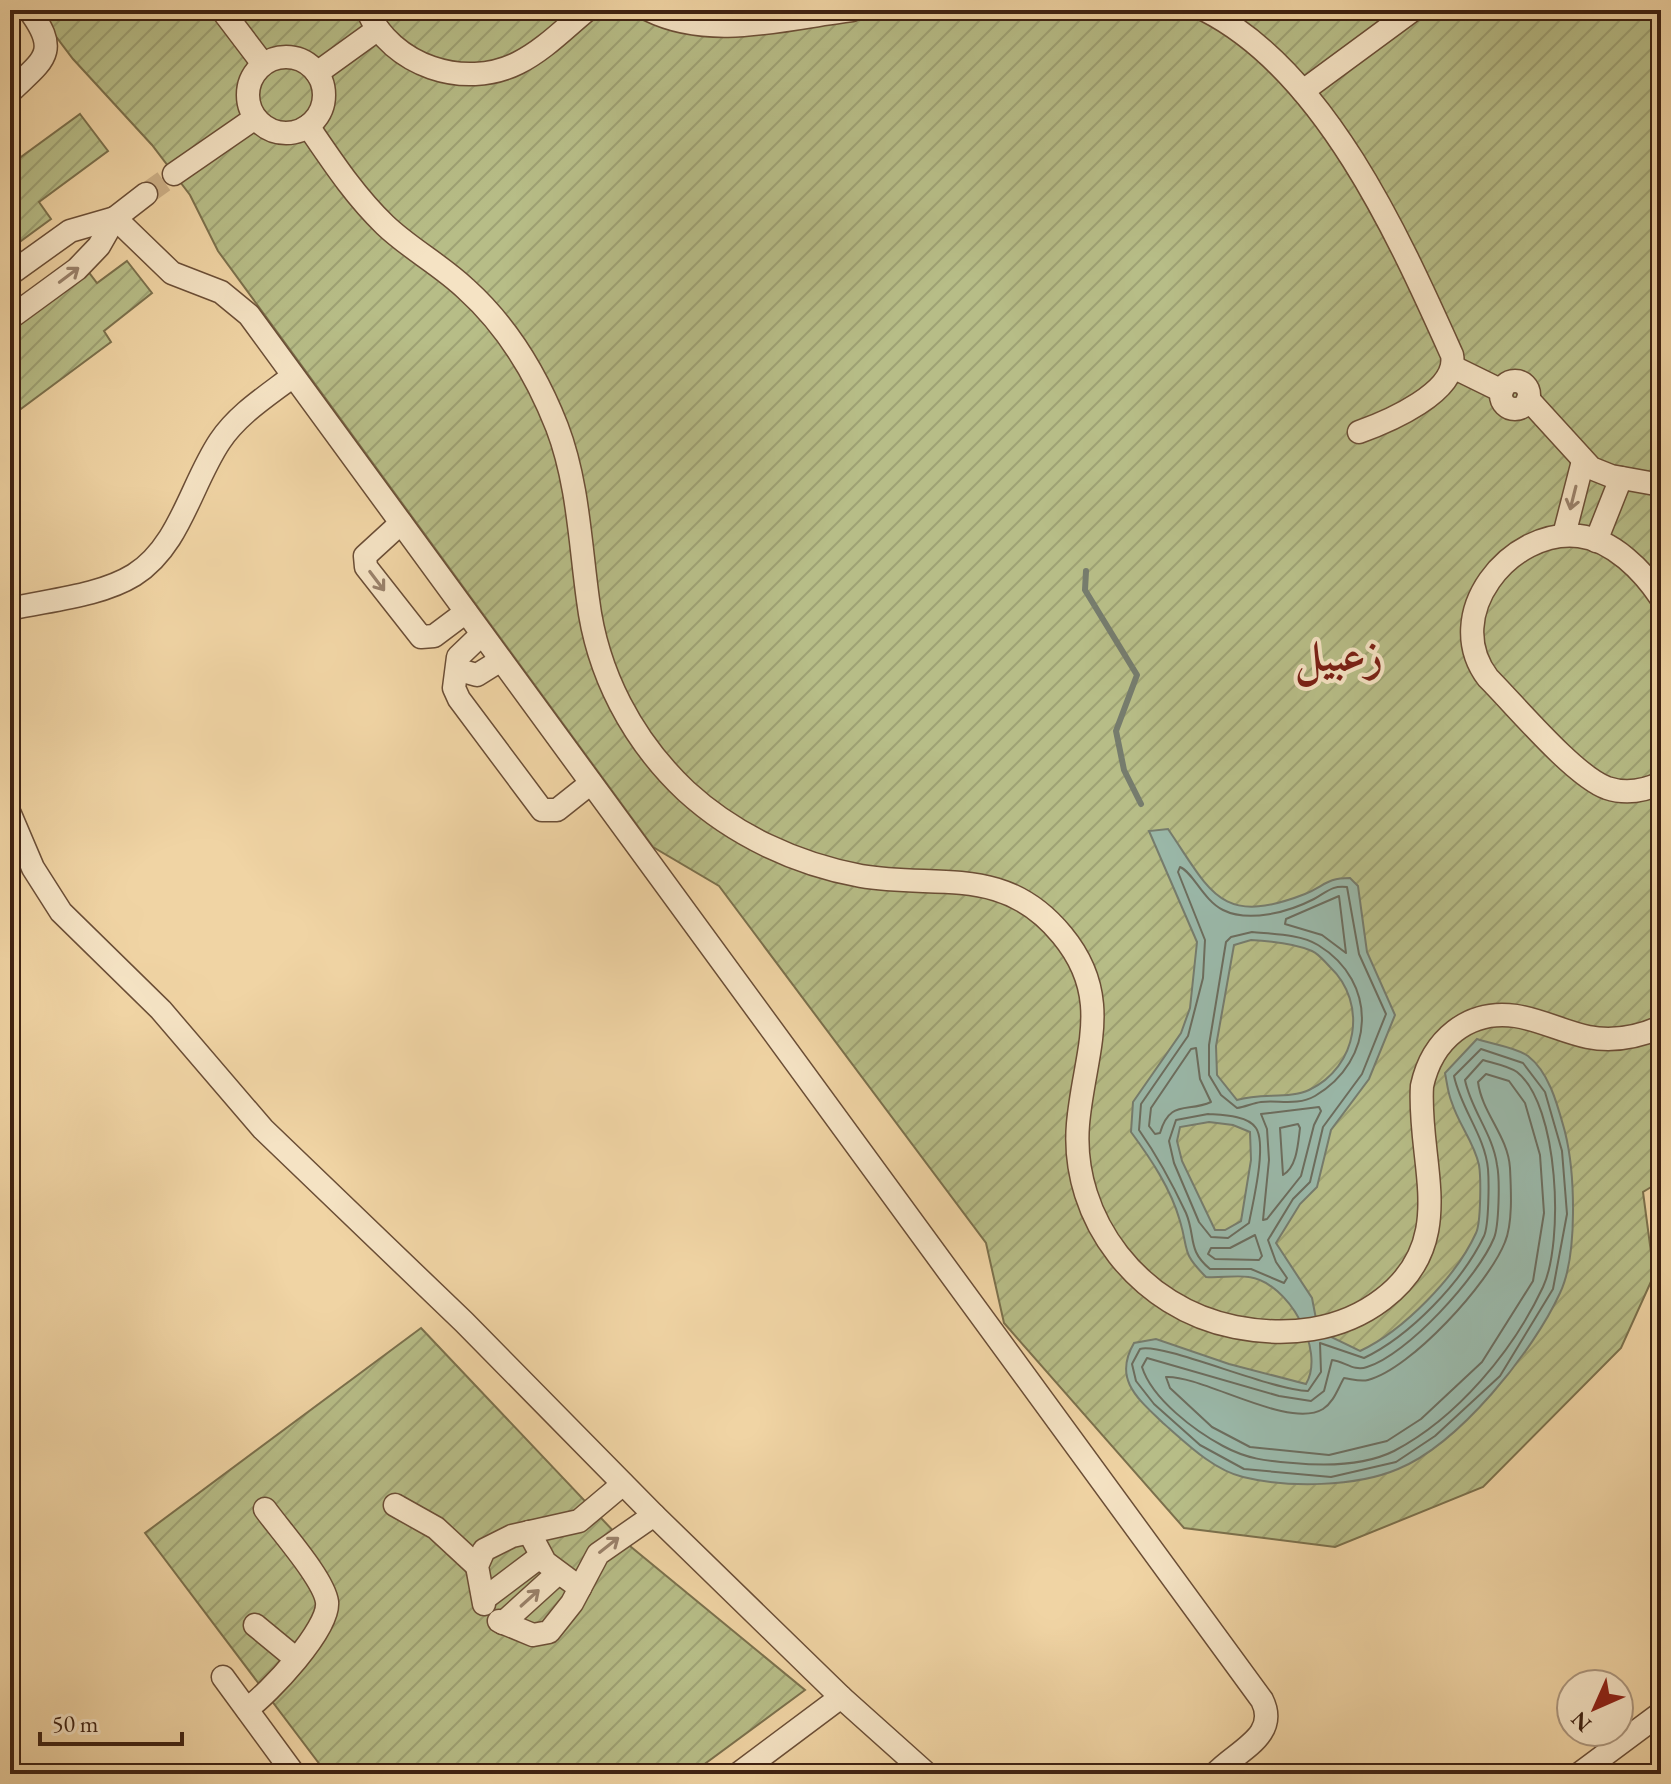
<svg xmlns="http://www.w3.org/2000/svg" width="1671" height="1784" font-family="'EB Garamond',Amiri,serif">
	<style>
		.garden { fill: url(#garden-furrows); stroke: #7b704c; stroke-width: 2 }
		.water { fill: #9ab8a9; stroke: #767c6d; stroke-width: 2; fill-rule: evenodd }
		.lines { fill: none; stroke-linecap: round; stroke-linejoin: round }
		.shore { stroke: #6c6d5e; stroke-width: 2 }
		.stream { stroke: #767c6d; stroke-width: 6 }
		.minor-tunnel { stroke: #cdb087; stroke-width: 22; stroke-dasharray: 22 11; stroke-linecap: butt }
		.minor-casing { stroke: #6b4e36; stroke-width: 25 }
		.minor { stroke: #f5e3c4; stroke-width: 22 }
		.oneway { stroke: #9a826b }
		.labels { text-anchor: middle; stroke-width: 8; stroke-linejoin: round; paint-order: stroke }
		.district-label { font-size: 44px; font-weight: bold; fill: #7a1f14; stroke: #f5e3c4 }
	</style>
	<defs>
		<pattern id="garden-furrows" width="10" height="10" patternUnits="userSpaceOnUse" patternTransform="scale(2)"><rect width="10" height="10" fill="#b7bd87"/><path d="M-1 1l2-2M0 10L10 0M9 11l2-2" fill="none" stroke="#9ea274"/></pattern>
	</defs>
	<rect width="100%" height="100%" fill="#f0d4a4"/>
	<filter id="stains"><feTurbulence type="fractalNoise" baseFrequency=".0025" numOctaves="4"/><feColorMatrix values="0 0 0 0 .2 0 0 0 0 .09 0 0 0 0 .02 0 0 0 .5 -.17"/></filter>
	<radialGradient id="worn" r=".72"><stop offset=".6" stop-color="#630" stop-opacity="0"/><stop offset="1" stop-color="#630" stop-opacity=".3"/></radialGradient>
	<!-- garden -->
	<g class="garden">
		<polygon points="36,10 1661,10 1661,1181 1643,1192 1654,1275 1621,1348 1483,1487 1335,1547 1184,1528 1004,1323 986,1243 719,886 653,847 218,251 190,195 152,145 73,59"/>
		<polygon points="80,114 108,151 39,202 51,219 10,249 10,165"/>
		<polygon points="127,261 152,293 104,331 111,342 10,417 10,327 87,270 97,283"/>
		<polygon points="421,1328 619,1537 805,1690 691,1774 327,1774 145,1533"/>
	</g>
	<!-- water -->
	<path class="water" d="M1168,829C1211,892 1220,927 1305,894C1325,886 1326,878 1350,878L1358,886L1367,952L1395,1015L1369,1079L1331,1130L1317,1187L1300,1204L1276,1243L1312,1298L1316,1319L1325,1334L1360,1351C1403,1331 1456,1277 1476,1233C1481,1223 1481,1177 1479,1165C1474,1142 1459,1125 1452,1103C1448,1094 1447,1083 1445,1073L1477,1039C1491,1044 1516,1047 1528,1056C1550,1073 1558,1107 1565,1132C1575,1172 1578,1255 1560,1293C1533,1352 1459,1444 1398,1469C1356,1487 1288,1488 1243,1477C1213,1470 1186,1443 1163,1423C1137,1398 1113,1379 1134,1343L1156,1339L1229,1364L1306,1384C1326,1350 1288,1282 1249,1277C1236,1275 1220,1278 1206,1277C1181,1252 1189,1251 1180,1221C1171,1189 1151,1159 1131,1132L1133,1102L1181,1033L1190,1008L1197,942L1149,831ZM1251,940C1270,941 1294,943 1312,951C1319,954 1325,962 1330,967C1368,1003 1358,1067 1309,1090C1290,1099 1261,1093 1237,1100L1217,1075L1216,1046L1234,945ZM1209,1122L1233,1125L1250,1132L1251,1160L1241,1221L1225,1230H1215L1182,1161L1177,1141L1180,1127Z"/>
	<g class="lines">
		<!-- shore -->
		<g class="shore">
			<path d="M1180,867C1193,872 1203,900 1223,910C1249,923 1289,912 1314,899C1327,892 1332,885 1347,887L1359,954L1386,1014L1362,1074L1323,1127L1310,1182L1293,1199L1268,1240L1276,1262L1287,1278L1284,1283L1251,1269H1210C1187,1250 1196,1237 1186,1213C1172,1183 1158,1157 1139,1130L1141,1104L1188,1036L1203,978L1205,940L1178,872Z"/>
			<polygon points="1339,896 1346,953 1322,935 1285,924 1286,919"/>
			<path d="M1252,932C1272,934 1301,934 1318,945C1379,982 1375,1061 1315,1096C1297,1106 1279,1100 1261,1102C1253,1103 1245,1107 1237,1108L1221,1095L1209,1075V1045L1226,942L1231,937Z"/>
			<path d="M1196,1048L1200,1079L1211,1102C1187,1113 1170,1099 1160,1133L1155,1134L1149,1126L1151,1108L1191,1049Z"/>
			<path d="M1481,1049L1523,1063L1545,1092L1562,1151L1567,1214L1553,1289L1500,1376L1435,1436L1396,1462L1331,1477L1244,1469L1200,1445L1154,1404L1136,1381L1132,1364L1140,1349C1162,1342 1270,1390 1308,1391L1321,1372L1320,1343L1364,1358C1410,1336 1462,1282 1484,1236C1489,1225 1489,1182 1488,1169C1485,1136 1461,1109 1454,1076Z"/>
			<path d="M1483,1060C1493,1063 1509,1066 1517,1072C1559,1105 1564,1242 1543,1287C1513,1351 1457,1418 1394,1451C1364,1466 1325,1466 1293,1463C1266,1461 1247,1459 1223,1446C1195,1431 1152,1399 1142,1367L1147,1358L1279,1396L1311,1401L1324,1391L1332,1360C1344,1361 1354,1372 1367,1367C1407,1355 1478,1277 1494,1238C1499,1226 1500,1179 1497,1165C1493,1134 1471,1110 1465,1080Z"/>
			<path d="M1486,1074L1509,1081L1525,1103L1540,1155L1544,1213L1533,1281L1482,1362L1421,1419L1387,1441L1329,1455L1250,1447L1212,1427L1170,1388L1166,1377C1202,1375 1289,1430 1323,1409C1334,1402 1338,1388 1344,1378C1352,1379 1360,1382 1368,1380C1411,1369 1489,1283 1505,1242C1513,1223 1511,1189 1510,1168C1508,1136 1482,1113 1478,1082Z"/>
			<polygon points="1319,1107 1321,1111 1314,1125 1301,1176 1267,1219 1263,1220 1269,1160 1267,1129 1261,1114"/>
			<path d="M1208,1114C1221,1115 1248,1115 1256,1128C1267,1145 1253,1202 1249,1223L1228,1238L1211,1237L1199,1222L1174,1163L1169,1141L1176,1120Z"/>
			<path d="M1298,1124L1300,1128C1298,1144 1297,1167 1283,1175L1280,1128Z"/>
			<polygon points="1255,1235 1262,1256 1259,1260 1215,1259 1208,1254 1211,1248 1230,1248"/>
		</g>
		<!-- stream -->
		<polyline class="stream" points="1086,571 1085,590 1137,675 1116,731 1124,770 1141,804"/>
		<!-- minor-tunnel -->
		<polyline class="minor-tunnel" points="146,194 174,174"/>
		<defs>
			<g id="minor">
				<polyline points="222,10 263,64"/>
				<path d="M367,10C392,66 464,90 518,63C544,50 565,28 587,10"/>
				<path d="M649,10C712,41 786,18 852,10"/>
				<path d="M1205,10C1325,71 1399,237 1452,355C1459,392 1387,422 1359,432"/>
				<circle cx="286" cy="95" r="38"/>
				<polyline points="317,73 378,29"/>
				<polyline points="1303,91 1413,10"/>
				<path d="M10,92C43,60 61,53 29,10"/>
				<path d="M308,126C332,161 354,195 385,225C410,249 441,265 466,289C507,326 537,376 557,427C578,482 580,542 588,600C597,673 632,740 686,791C734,835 796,864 861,876C938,889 1004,864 1062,935C1115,999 1084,1053 1078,1124C1070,1220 1141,1309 1235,1327C1286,1337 1340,1332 1383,1299C1460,1240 1417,1163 1422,1086C1432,1040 1468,1009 1516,1016C1541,1020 1564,1032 1588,1037C1613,1042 1638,1037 1661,1027"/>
				<polyline points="174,174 255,118"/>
				<path d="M115,218L172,273L221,292L249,315L1262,1700C1280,1736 1236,1751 1215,1774"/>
				<polyline points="10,274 70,231 115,218"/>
				<polyline points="10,318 77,269 99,246 115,218 146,194"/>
				<polyline points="1453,367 1502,391"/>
				<circle cx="1515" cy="395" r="14"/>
				<polyline points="1528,399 1591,468 1611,476 1661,485"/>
				<polyline points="401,523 365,556 366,567 421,637 434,636 466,612"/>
				<polyline points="1564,535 1583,461"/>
				<polyline points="1596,541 1621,478"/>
				<path d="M1661,598C1643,571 1613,540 1579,536C1510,528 1440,615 1488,678C1515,705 1574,776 1607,788C1625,794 1644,791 1661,783"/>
				<path d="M10,609C49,600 100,596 134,575C180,546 191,484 220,441C238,414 267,396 293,376"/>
				<polyline points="482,634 458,657 454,688 459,699 542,810 557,810 591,783"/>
				<polyline points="459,670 477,675 501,660"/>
				<polyline points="10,814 33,868 61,912 161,1010 263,1129 464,1322 654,1515 841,1697 927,1774"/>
				<polyline points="395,1505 436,1528 477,1566"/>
				<polyline points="529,1532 545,1562 580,1588"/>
				<polyline points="484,1599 541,1556"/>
				<polyline points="484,1604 477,1566 484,1550 512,1536 579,1521 623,1484"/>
				<polyline points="499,1621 533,1635 549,1632 572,1603 598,1554 654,1515"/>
				<polyline points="503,1623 557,1574"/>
				<polyline points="255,1625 295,1658"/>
				<polyline points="223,1677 294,1774"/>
				<path d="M247,1709C268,1694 330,1629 327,1602C324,1579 280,1530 265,1509"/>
				<polyline points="738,1774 841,1697"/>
				<polyline points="1579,1774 1661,1713"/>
			</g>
		</defs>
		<!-- minor casing -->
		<use href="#minor" class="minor-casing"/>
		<!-- minor -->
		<use href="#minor" class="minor"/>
	</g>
	<!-- one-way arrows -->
	<defs><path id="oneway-shaft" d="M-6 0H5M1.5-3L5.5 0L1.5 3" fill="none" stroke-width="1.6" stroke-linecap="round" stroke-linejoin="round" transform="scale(2)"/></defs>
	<g class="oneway">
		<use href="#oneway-shaft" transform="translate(69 275) rotate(-37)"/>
		<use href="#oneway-shaft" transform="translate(1573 498) rotate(104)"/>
		<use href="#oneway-shaft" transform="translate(377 581) rotate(53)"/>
		<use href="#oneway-shaft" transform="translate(609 1545) rotate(-38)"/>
		<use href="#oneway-shaft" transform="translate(530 1598) rotate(-42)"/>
	</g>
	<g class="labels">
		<!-- district labels -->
		<g class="district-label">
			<text x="1339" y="670">زعبيل</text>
		</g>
	</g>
	<!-- margin -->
	<rect width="1671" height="1784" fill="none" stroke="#f0d4a4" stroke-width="40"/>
	<rect x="12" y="12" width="1647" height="1760" fill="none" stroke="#3f2212" stroke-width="4"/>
	<rect x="20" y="20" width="1631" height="1744" fill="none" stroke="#3f2212" stroke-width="2"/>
	<!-- north arrow -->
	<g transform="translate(1595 1708) rotate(225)"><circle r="38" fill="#f5e3c4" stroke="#ac967d" stroke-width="2"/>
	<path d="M0-6L14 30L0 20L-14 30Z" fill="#8f2418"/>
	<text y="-12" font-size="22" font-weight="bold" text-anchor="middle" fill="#3f2212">N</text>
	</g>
	<!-- scale -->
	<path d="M40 1732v12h142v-12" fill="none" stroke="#3f2212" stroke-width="4"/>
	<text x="52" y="1732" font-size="24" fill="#3f2212" stroke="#f5e3c4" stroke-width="6" paint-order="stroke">50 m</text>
	<rect width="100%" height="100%" filter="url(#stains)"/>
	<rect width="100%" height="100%" fill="url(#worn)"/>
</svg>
